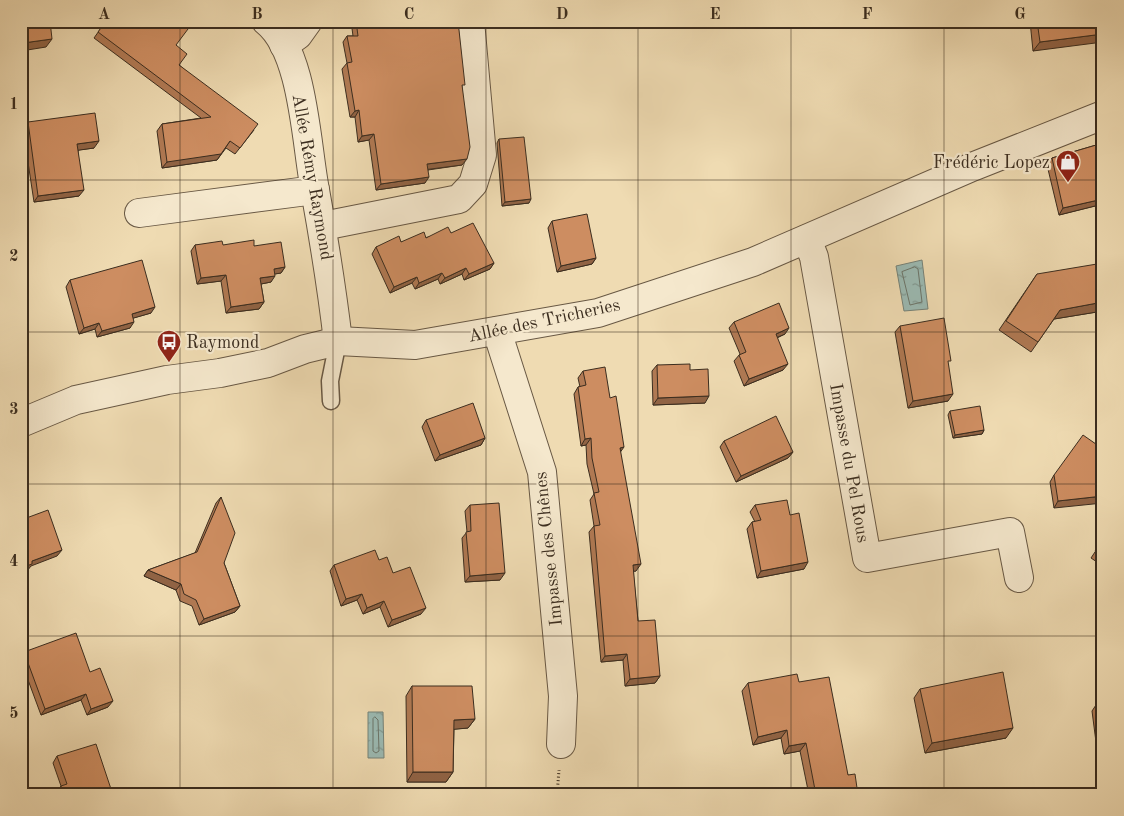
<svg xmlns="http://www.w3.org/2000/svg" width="1124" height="816" font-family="'Old Standard TT',serif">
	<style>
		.water { fill: url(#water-ripples); stroke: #758278 }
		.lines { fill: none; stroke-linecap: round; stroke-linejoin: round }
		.shore { stroke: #6b7469; stroke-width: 1 }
		.lane-casing { stroke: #685844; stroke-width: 19 }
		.street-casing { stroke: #685844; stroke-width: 30 }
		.path { stroke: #3b2d1f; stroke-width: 3; stroke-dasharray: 1 2.5; stroke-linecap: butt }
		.lane { stroke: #f5e8cd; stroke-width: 16 }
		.street { stroke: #f5e8cd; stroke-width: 28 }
		.wall { fill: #b07953; stroke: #3b2d1f }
		.shaded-wall { fill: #906344; stroke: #3b2d1f }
		.building { fill: #cd8d61; stroke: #3b2d1f }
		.grid { fill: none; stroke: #3b2d1f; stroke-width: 1; stroke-opacity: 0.55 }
		.labels { text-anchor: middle; stroke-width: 4.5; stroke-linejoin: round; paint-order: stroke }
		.poi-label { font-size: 18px; fill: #3b2d1f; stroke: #f5e8cd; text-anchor: end }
		.street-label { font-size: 18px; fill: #3b2d1f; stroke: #f5e8cd }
		.neatline { fill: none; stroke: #3b2d1f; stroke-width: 2 }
		.grid-label { font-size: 16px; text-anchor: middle; font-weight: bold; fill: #3b2d1f }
	</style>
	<defs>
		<pattern id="water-ripples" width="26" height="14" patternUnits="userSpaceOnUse" patternTransform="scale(1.25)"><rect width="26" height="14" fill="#9bbab3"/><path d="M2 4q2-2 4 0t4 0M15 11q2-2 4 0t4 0" fill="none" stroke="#809891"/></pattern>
	</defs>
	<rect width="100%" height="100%" fill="#efdbb2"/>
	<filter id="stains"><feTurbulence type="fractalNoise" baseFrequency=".004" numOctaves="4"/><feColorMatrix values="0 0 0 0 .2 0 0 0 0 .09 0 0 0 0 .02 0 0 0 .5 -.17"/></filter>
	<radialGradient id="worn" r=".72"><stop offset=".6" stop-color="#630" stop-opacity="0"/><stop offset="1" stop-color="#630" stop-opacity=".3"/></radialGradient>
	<!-- water -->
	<g class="water">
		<polygon points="922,260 928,309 904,311 896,266"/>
		<polygon points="368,712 383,712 384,758 368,758"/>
	</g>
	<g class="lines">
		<!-- shore -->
		<g class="shore">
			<polygon points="915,267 918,269 922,302 910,305 902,272"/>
			<polygon points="375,717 378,720 379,751 376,753 373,751 373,719"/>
		</g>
		<defs>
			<polyline id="lane" points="331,401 330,381 338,341"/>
			<g id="street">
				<path d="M266,21C304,51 306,145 315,190C324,240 332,290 338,341"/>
				<polyline points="284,45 298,35 308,21"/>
				<polyline points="139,213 315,190"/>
				<polyline points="323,226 459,199 473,184 482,155 470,21"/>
				<polyline points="807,239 814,257 867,558 1010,532 1019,578"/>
				<polyline points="497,331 542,472 563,696 561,744"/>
				<polyline points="21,423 76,400 167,380 220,373 268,363 305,349 338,341 415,345 598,313 753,262 972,167 1103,115"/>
			</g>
		</defs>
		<!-- lane casing -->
		<use href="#lane" class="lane-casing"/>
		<!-- street casing -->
		<use href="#street" class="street-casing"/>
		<!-- path -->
		<polyline class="path" points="557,795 559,770"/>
		<!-- lane -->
		<use href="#lane" class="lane"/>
		<!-- street -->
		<use href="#street" class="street"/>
	</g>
	<!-- wall -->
	<g class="wall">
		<polygon points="106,21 176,45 179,65 254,130 235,154 226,148 217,160 162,168 157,131 162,124 201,118 94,38"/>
		<polygon points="351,21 458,21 462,88 462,165 428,170 425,183 376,190 369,140 358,142 355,117 350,117 342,69 347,63 343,42 347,36 353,36"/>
		<polygon points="1030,21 1103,21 1033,51"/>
		<polygon points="28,122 94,148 78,150 79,196 34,202 23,129"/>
		<polygon points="499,139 529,203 502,206 497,143"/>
		<polygon points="1103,143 1103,204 1059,215 1047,165 1052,158"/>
		<polygon points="552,221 596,258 592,264 557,272 548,228"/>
		<polygon points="451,233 494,263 490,269 464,280 462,274 440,284 438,279 415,289 412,283 390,293 372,254 376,247 401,242"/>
		<polygon points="195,245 254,246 285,267 281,273 274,274 271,282 261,284 264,302 259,309 226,313 221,281 197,284 191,251"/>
		<polygon points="1037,274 1103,311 1054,319 1031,352 999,330"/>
		<polygon points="70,280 151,313 133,318 130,328 97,337 95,329 79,334 66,287"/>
		<polygon points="734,322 785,334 777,338 783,370 744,386 734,361 740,354 729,328"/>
		<polygon points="900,326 948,365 948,401 908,408 895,332"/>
		<polygon points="657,365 690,370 705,403 653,405 652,371"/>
		<polygon points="583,371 620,453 636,571 633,571 638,621 660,676 655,683 625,686 623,660 601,662 589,532 594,526 590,500 594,494 587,464 586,445 581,446 574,394 578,387 580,387 578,378"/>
		<polygon points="950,411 984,430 982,434 953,438 948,415"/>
		<polygon points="426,420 485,438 481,445 435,461 422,427"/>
		<polygon points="724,441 793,452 788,458 736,482 720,447"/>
		<polygon points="1103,449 1054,508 1050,482 1054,475"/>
		<polygon points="221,497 224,563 240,606 235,612 199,625 192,606 180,601 176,590 144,576 148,570 195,553 216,503"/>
		<polygon points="470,505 500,580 465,582 462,538 467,532 465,511"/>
		<polygon points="755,505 790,515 804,569 757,578 747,529 752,522 755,522 750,512"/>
		<polygon points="1103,540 1103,566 1091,558"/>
		<polygon points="379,560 393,573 421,614 388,627 380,607 363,614 357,600 341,606 330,571 334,565"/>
		<polygon points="24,652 90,672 108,707 87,715 81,700 41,715 21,661 21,656"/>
		<polygon points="799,682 848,775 858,795 809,795 800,751 784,754 781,738 753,745 742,691 748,683"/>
		<polygon points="412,686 475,719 468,728 454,729 453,772 446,782 407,782 406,696"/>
		<polygon points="920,689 1006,738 925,753 914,698"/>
		<polygon points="1096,705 1103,741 1096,742 1092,711"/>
		<polygon points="57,756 113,795 57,795 56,792 61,786 53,763"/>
	</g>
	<!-- shaded-wall -->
	<g class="shaded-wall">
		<polygon points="1103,34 1103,42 1033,51 1040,42"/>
		<polygon points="52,39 46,47 21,51 23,43"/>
		<polygon points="359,110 355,117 350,117 355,111"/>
		<polygon points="374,134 369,140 358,142 362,136"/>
		<polygon points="99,141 94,148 73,151 77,144"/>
		<polygon points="230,141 217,160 162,168 167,162"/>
		<polygon points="467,159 462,165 423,170 427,164"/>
		<polygon points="429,177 425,183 376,190 381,184"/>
		<polygon points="84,190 79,196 34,202 38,196"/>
		<polygon points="531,199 529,203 502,206 505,202"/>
		<polygon points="1103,199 1103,204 1059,215 1063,208"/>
		<polygon points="596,258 592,264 557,272 561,266"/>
		<polygon points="494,263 490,269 464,280 469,274"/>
		<polygon points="285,267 281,273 269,275 274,269"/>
		<polygon points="466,268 462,274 440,284 445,278"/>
		<polygon points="442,273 438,279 415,289 419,283"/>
		<polygon points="226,275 221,281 197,284 201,278"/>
		<polygon points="275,276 271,282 256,285 260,278"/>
		<polygon points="417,277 412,283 390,293 394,287"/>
		<polygon points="264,302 259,309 226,313 231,307"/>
		<polygon points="1103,302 1103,311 1054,319 1060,310"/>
		<polygon points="155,307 151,313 127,320 132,314"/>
		<polygon points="134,322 130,328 97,337 102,331"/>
		<polygon points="99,323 95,329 79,334 84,328"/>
		<polygon points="789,328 785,334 771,340 776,334"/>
		<polygon points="788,364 783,370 744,386 749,379"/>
		<polygon points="953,394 948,401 908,408 913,401"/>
		<polygon points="709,396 705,403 653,405 658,398"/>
		<polygon points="984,430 982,434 953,438 955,435"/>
		<polygon points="485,438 481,445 435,461 440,455"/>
		<polygon points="591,438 586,445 581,446 585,439"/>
		<polygon points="624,447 619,454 620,448"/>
		<polygon points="793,452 788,458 736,482 741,476"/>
		<polygon points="1103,496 1103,503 1054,508 1058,501"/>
		<polygon points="62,550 57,556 31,566 27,571 21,573 21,568 32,561"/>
		<polygon points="808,562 804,569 757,578 761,571"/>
		<polygon points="641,564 636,571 628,572 633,565"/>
		<polygon points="148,570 181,584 176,590 144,576"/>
		<polygon points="505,573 500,580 465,582 470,576"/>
		<polygon points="362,594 357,600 341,606 346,599"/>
		<polygon points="384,601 380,607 363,614 367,608"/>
		<polygon points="240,606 235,612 199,625 204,619"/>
		<polygon points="426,608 421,614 388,627 392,620"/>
		<polygon points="627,654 623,660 601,662 605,656"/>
		<polygon points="660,676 655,683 625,686 630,679"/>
		<polygon points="86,694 81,700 41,715 45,709"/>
		<polygon points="113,701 108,707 87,715 91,709"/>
		<polygon points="475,719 468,728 447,730 454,720"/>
		<polygon points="1013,728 1006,738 925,753 932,743"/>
		<polygon points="787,730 781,738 753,745 758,737"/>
		<polygon points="1101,735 1103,735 1103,741 1096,742"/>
		<polygon points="806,743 800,751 784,754 789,746"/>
		<polygon points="413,772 453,772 446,782 407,782"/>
	</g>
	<!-- building -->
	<g class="building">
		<polygon points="21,21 50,21 52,39 23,43 24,52 21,53"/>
		<polygon points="106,21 144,21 148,24 150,21 194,21 176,45 187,54 179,65 258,124 240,148 230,141 221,154 167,162 162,124 211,117 98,32"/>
		<polygon points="356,21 458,21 465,85 462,85 470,147 467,159 427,164 429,177 381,184 374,134 362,136 359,110 355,111 347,63 352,62 347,36 358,36"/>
		<polygon points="1037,21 1103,21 1103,34 1040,42"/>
		<polygon points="95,113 99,141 77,144 84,190 38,196 28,122"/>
		<polygon points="524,137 531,199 505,202 499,139"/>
		<polygon points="1103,143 1103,199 1063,208 1052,158"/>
		<polygon points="587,214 596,258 561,266 552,221"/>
		<polygon points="473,223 494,263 469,274 466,268 445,278 442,273 419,283 417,277 394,287 376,247 399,236 401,242 424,232 426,238 448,227 451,233"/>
		<polygon points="254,240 254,246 281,242 285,267 274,269 275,276 260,278 264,302 231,307 226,275 201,278 195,245 222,241 223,245"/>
		<polygon points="142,260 155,307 132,314 134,322 102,331 99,323 84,328 70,280"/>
		<polygon points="1103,263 1103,302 1060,310 1038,342 1006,321 1037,274"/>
		<polygon points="779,303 789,328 776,334 788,364 749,379 739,355 746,352 734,322"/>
		<polygon points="944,318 951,361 948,361 953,394 913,401 900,326"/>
		<polygon points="690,364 690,370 708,369 709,396 658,398 657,365"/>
		<polygon points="605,367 610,398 616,396 624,447 620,448 641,564 633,565 638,621 655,620 660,676 630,679 627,654 605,656 594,526 600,525 594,493 599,492 592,458 591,438 585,439 578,387 586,385 583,371"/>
		<polygon points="473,403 485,438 440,455 426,420"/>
		<polygon points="980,406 984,430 955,435 950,411"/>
		<polygon points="776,416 793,452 741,476 724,441"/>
		<polygon points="1083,435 1103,449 1103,496 1058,501 1054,475"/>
		<polygon points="221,497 235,533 224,563 240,606 204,619 196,600 184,594 181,584 148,570 197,552"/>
		<polygon points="787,500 790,515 799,513 808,562 761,571 752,522 761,520 755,505"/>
		<polygon points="499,503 505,573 470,576 466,532 471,531 470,505"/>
		<polygon points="48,510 62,550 32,561 32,564 21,568 21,520"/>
		<polygon points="1103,540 1103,556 1095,551"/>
		<polygon points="375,550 379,560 387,557 393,573 410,567 426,608 392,620 384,601 367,608 362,594 346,599 334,565"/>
		<polygon points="76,633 90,672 100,668 113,701 91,709 86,694 45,709 24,652"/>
		<polygon points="1003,672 1013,728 932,743 920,689"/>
		<polygon points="797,674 799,682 829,677 848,775 855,774 858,795 816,795 806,743 789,746 787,730 758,737 748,683"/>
		<polygon points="412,686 472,686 475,719 454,720 453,772 413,772"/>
		<polygon points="1103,703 1103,735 1101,735 1096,705"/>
		<polygon points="96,744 113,795 64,795 61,786 67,784 57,756"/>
		<polygon points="330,789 332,795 315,795"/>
		<polygon points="494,789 498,795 483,795"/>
	</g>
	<!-- grid -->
	<path class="grid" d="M180,21V795M333,21V795M486,21V795M638,21V795M791,21V795M944,21V795M21,180H1103M21,332H1103M21,484H1103M21,636H1103"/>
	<!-- icons -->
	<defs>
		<symbol id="shop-pin" viewBox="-11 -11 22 30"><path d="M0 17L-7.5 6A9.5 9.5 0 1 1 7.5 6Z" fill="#8f2418" stroke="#f5e8cd"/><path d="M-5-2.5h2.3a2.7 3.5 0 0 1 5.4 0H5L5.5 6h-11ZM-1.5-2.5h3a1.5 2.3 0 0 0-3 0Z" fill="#fff"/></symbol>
		<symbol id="bus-pin" viewBox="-11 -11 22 30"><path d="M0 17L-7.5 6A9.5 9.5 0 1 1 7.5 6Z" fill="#8f2418" stroke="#f5e8cd"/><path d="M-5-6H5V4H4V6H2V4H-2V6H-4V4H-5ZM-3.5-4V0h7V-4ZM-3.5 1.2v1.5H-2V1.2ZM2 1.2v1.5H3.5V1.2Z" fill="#fff"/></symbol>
	</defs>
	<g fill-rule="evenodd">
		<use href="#shop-pin" x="1054" y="148" width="28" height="38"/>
		<use href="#bus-pin" x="155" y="328" width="28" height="38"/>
	</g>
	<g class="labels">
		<!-- poi labels -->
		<g class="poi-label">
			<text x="1050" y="168">Frédéric Lopez</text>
			<text x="186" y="348" text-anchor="start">Raymond</text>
		</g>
		<!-- street labels -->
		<g class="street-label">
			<text transform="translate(313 177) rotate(80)" y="6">Allée Rémy Raymond</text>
			<text transform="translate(544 320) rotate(-12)" y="6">Allée des Tricheries</text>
			<text transform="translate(850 463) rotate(80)" y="6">Impasse du Pel Rous</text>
			<text transform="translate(548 549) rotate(-96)" y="6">Impasse des Chênes</text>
		</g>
	</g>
	<!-- margin -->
	<rect width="1124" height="816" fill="none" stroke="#efdbb2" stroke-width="55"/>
	<rect x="28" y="28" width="1068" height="760" class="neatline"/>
	<g class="grid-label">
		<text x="104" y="19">A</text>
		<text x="257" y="19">B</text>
		<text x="409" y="19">C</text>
		<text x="562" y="19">D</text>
		<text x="715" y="19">E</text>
		<text x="867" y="19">F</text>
		<text x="1020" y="19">G</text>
		<text x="14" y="109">1</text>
		<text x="14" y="261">2</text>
		<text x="14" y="414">3</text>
		<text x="14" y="566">4</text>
		<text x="14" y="718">5</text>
	</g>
	<rect width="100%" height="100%" filter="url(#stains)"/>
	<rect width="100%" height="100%" fill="url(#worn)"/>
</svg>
